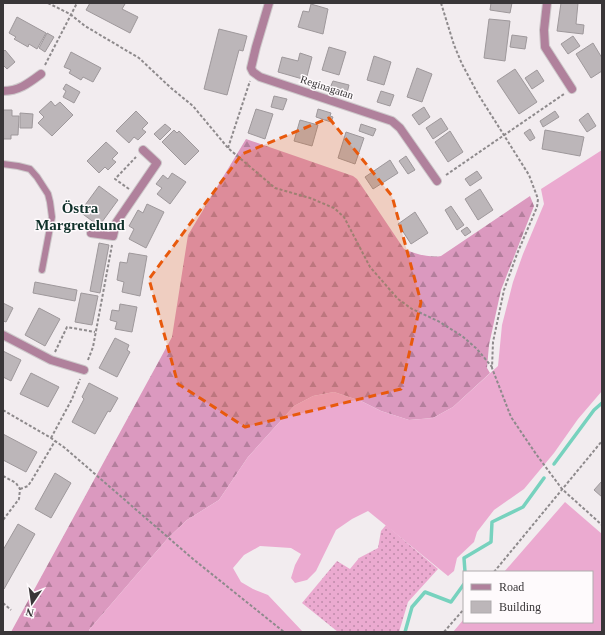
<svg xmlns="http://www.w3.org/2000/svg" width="605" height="635" font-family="'Times New Roman',serif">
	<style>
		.grass { fill: url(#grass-dots) }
		.forest { fill: url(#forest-firs) }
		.pitch { fill: #ebaad0 }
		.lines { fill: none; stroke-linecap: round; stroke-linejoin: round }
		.stream { stroke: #77d2be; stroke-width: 3.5 }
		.building { fill: #bcb6b9; stroke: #9e989b }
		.service-casing { stroke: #cdc8ca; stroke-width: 8 }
		.minor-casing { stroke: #cdc8ca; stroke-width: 10 }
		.path { stroke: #8e8a8c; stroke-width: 2; stroke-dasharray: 3 2; stroke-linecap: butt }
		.service { stroke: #b0819c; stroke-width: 6 }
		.minor { stroke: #b0819c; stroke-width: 8 }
		.marked { fill: #e8590c; fill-opacity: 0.2; stroke: #e8590c; stroke-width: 3; stroke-dasharray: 8 5; stroke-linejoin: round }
		.labels { text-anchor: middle; stroke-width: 3; stroke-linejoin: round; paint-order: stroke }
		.street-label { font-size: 11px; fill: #393638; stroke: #fefafc }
		.district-label { font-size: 15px; font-weight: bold; fill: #0f3029; stroke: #fefafc }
	</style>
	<defs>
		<pattern id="grass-dots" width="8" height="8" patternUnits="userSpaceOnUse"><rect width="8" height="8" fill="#ebaad0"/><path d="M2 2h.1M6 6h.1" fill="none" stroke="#bf8baa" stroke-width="1.8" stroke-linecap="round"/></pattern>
		<pattern id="forest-firs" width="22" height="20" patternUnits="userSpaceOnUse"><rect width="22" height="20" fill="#db99bf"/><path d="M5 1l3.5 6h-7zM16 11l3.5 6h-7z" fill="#b37e9c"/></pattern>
	</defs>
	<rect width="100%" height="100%" fill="#f2ecef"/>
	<!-- grass -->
	<polygon class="grass" points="386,525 438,569 408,602 399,632 338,632 302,603 337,561 350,569 359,558 378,548 381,531"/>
	<!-- forest -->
	<path class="forest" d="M246,139L353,176L357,179L404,249C415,254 430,258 441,256L530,196L534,206L501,290L489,345L487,368L490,373L453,407L433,418L409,420L381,411L361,401L334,392L313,396L294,406L248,457L219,500L187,520L168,538L89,630L90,632H11L172,337L188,235Z"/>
	<!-- pitch -->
	<g class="pitch">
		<polygon points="602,150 602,391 578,419 554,453 524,489 494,510 477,532 474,542 457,558 454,571 448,576 368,511 352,519 336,530 316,571 307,580 295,583 291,578 295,565 301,554 291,548 260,546 244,555 233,568 241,582 253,589 268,595 303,632 90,632 89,630 168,538 187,520 219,500 248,457 294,406 313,396 334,392 361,401 381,411 409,420 433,418 453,407 498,366 502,325 513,282 523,254 544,204 541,189"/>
		<polygon points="565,502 602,534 602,632 453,632 464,619 464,622 592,622 592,572 504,572"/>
	</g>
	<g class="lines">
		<!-- stream -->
		<g class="stream">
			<polyline points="554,464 594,410 602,403"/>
			<polyline points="465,572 464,558 491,542 492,522 523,507 544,478"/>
			<polyline points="405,632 412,607 425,592 451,602 464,584"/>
		</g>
	</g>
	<!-- building -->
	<g class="building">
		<polygon points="90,3 123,3 125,4 122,9 138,17 130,33 86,10"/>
		<polygon points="491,3 512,3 510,13 490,10"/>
		<polygon points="561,3 578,3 576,24 584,25 583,34 557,31"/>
		<polygon points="311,4 328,9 323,34 298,27 303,11 309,12"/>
		<polygon points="17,17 46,33 37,49 29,44 28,47 14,39 16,37 9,33"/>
		<polygon points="489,19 510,21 505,61 484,58"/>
		<polygon points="219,29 247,36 243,51 239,50 227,95 204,89"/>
		<polygon points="47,33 54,37 45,52 39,48"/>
		<polygon points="512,35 527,37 525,49 510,47"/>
		<polygon points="573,36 580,46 568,54 561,44"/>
		<polygon points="593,43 602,58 602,71 591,78 576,54"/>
		<polygon points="329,47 346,52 339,75 322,70"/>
		<polygon points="5,50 15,62 7,69 3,65 3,52"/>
		<polygon points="71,52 101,68 93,82 83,77 81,80 69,73 71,70 64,67"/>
		<polygon points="300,53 312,57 306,80 278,72 282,57 298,61"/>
		<polygon points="374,56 391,62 384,85 367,80"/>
		<polygon points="417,68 432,74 422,102 407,97"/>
		<polygon points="515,69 537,102 519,114 497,81"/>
		<polygon points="537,70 544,81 532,89 525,78"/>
		<polygon points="333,81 349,85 347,93 330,88"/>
		<polygon points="66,84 80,92 74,103 63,97 66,91 63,89"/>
		<polygon points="381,91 394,95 390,106 377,102"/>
		<polygon points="274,96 287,99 283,110 271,107"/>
		<polygon points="51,101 55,106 60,102 73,115 52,136 38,123 44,117 39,112"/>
		<polygon points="424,107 430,117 419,125 412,115"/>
		<polygon points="256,109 273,114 265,139 248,133"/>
		<polygon points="318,109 331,113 330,116 333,117 331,122 316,117"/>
		<polygon points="3,110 12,110 12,116 19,116 18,135 11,135 11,139 3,139"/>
		<polygon points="136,111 148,123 142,129 146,132 138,140 134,137 129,143 116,131"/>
		<polygon points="555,111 559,117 543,127 540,121"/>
		<polygon points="20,113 33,114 32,128 20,128"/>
		<polygon points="588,113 596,126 587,132 579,120"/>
		<polygon points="441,118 448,129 433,139 426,128"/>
		<polygon points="300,120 318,125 312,146 294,141"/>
		<polygon points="165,124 171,129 160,140 154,134"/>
		<polygon points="361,124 376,129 373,136 359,131"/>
		<polygon points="530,129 535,138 530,141 524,133"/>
		<polygon points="174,130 177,133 179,131 199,151 185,165 162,142"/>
		<polygon points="545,130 584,137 580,156 542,149"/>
		<polygon points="450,131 463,152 448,162 435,142"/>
		<polygon points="346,132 364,138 355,164 338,158"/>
		<polygon points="106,142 118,153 112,159 116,162 108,170 105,167 99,173 87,161"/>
		<polygon points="406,156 415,170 408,174 399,161"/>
		<polygon points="390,160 398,173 373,189 365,177"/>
		<polygon points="477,171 482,178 470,186 465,179"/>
		<polygon points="172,173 186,182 170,204 157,194 162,188 156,184 163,175 168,179"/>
		<polygon points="99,186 118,200 99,226 80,212"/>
		<polygon points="480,189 493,210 478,220 465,199"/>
		<polygon points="147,204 164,212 146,248 129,239 134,229 129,226 138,210 143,213"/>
		<polygon points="451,206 464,225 457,230 445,210"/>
		<polygon points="415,212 428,233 411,244 398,224"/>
		<polygon points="467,227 471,232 465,236 461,231"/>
		<polygon points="99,243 109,245 100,293 90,291"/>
		<polygon points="129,253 147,256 140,296 122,292 124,282 117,280 120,262 127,263"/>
		<polygon points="35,282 77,290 75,301 33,293"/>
		<polygon points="81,293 98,296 92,325 75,322"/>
		<polygon points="3,303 13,308 6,322 3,321"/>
		<polygon points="120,304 137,307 132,332 115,329 117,322 110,320 112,310 119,311"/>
		<polygon points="39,308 60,319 45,346 25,335"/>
		<polygon points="115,338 129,345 127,350 130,352 117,377 99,368"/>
		<polygon points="3,351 21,360 11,381 3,377"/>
		<polygon points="31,373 59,387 48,407 20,394"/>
		<polygon points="89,383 118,398 110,412 108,411 95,434 72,422 84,399 82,397"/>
		<polygon points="3,434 37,452 26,472 3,460"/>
		<polygon points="55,473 71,483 51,518 35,509"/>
		<polygon points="602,481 602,497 594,490"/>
		<polygon points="18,524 35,534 4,589 3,588 3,550"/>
	</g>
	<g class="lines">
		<defs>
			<polyline id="service" points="3,164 18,166 30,169 37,177 48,194 50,202 52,217 42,270"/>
			<g id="minor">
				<polyline points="269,3 256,47 251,68 253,72 260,77 392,121 400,128 437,181"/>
				<polyline points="547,3 544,30 545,47 572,89"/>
				<path d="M3,91C19,91 29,83 41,74"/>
				<polyline points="91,233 113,236 116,223 157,163 143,150"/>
				<polyline points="3,335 51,360 84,370"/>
			</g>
		</defs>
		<!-- service casing -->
		<use href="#service" class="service-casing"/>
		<!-- minor casing -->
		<use href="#minor" class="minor-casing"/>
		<!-- path -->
		<g class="path">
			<polyline points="48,3 70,14 85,26 139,58 171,88 193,106 228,148 275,188 310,198 334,208 344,217 370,267 398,299 412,309 438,321 462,336 477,349 492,367"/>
			<polyline points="441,3 454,45 462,64 478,94 529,175 538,199 537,207 517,254 504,290 493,342 492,368 511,417 536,454 562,489 602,525"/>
			<polyline points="45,65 77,3"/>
			<polyline points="228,148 250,81"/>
			<polyline points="446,175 564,94"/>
			<polyline points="129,189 115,179 136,157"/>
			<polyline points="55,352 67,327 95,332"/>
			<polyline points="88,360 93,347 112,245"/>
			<polyline points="3,410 51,438 65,448 193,559 284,632"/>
			<polyline points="51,438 72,399 80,379"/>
			<polyline points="3,476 16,483 20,489 19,499 3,520"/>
			<polyline points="20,489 28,486 32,480 55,441"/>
			<polyline points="494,572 602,441"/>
			<polyline points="3,603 11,610"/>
			<polyline points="444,632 464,609"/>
		</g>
		<!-- service -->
		<use href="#service" class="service"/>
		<!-- minor -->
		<use href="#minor" class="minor"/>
	</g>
	<!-- marked area -->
	<path class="marked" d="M329,118L392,196L421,302L401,389L245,427L178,384L149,279L242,154Z"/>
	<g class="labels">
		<!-- street labels -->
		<g class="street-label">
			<text transform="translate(327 87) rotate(18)" y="4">Reginagatan</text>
		</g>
		<!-- district labels -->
		<g class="district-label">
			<text x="80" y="213">Östra<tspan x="80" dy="17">Margretelund</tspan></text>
		</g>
	</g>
	<!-- border -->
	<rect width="605" height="635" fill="none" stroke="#393638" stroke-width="8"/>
	<!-- legend -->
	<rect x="463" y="571" width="130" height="52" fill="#fefafc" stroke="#afacae"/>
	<rect x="471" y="584" width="20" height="6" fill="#b0819c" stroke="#afacae"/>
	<text x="499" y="591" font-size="12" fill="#393638">Road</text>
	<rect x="471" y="601" width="20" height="12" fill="#bcb6b9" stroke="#afacae"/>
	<text x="499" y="611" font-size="12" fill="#393638">Building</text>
	<!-- north arrow -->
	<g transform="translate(32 603) rotate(193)" stroke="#fefafc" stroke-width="3" paint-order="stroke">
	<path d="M0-3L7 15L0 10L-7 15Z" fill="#393638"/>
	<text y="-6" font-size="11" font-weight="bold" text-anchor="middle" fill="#393638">N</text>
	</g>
</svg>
